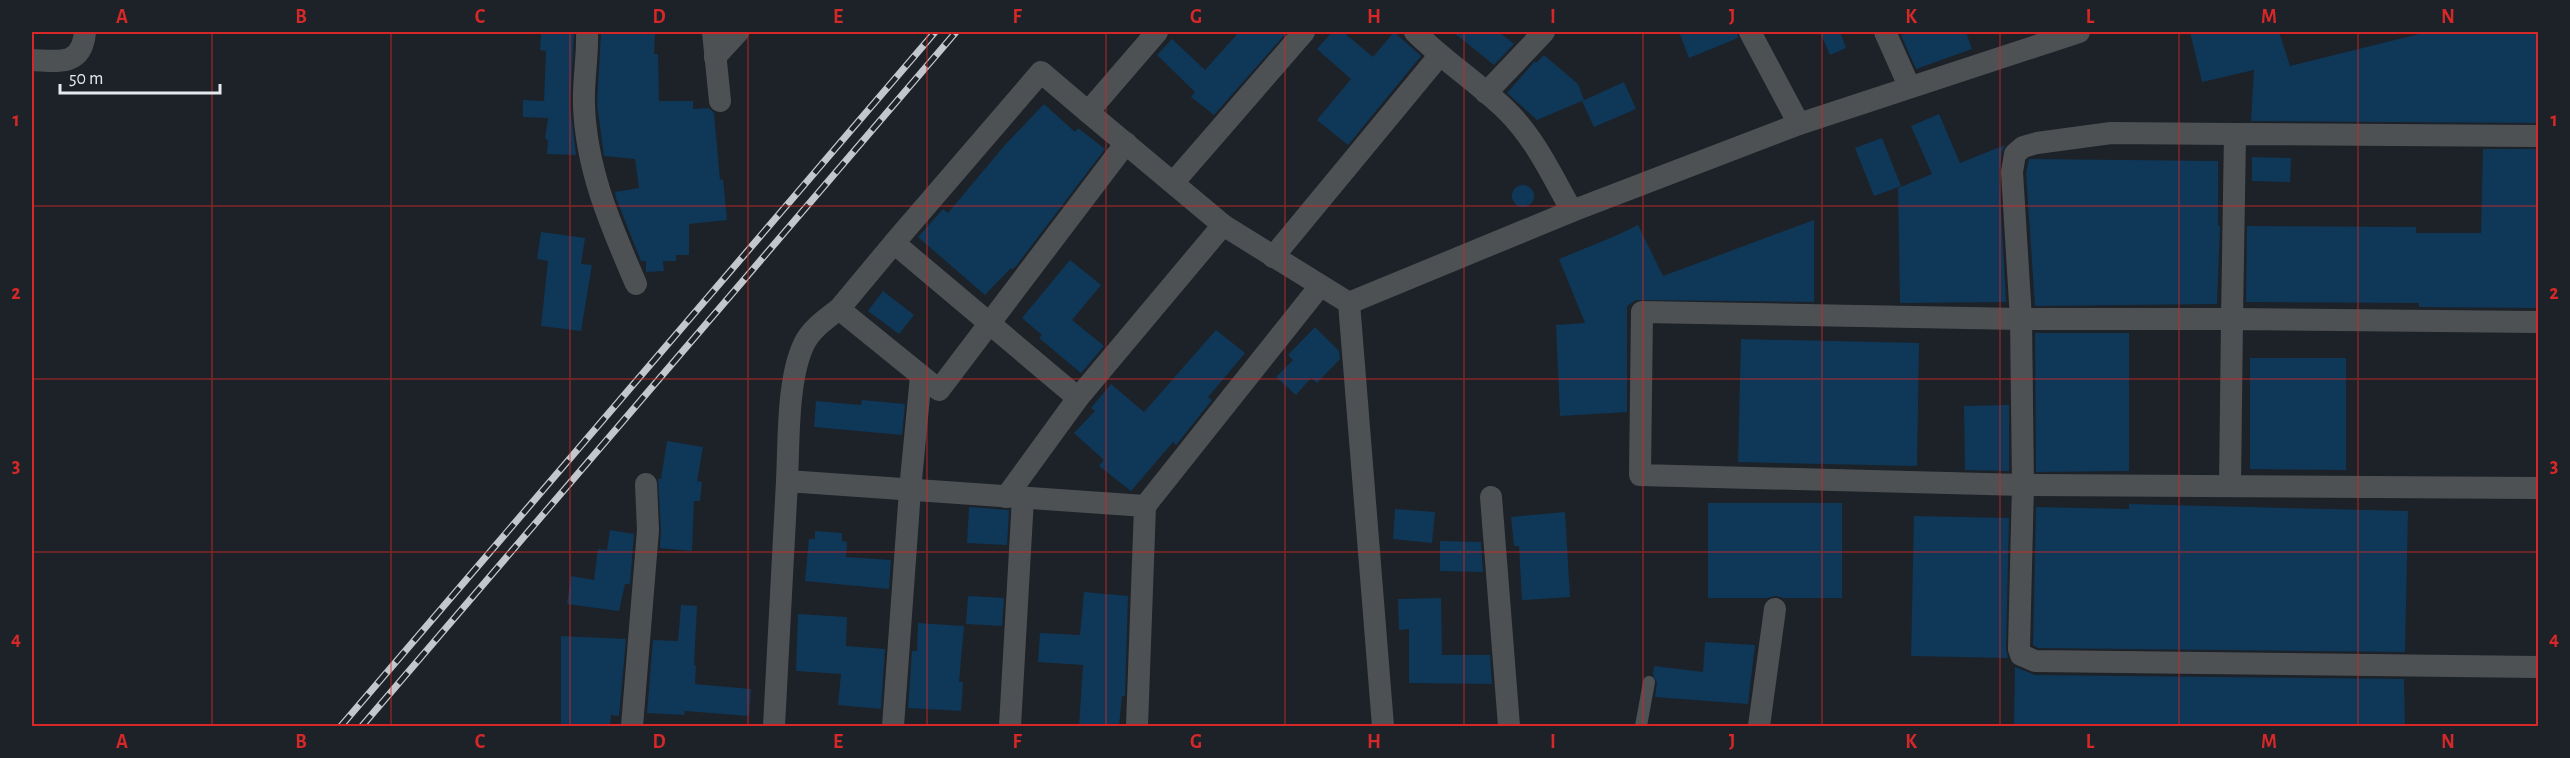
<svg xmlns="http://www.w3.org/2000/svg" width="2570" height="758" font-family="'Alegreya Sans',sans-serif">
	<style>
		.building { fill: #0f3758 }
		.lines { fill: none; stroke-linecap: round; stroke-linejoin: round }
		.lane { stroke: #4e5154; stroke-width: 12 }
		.street { stroke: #4e5154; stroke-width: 22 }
		.rail-casing { stroke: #c3c7cc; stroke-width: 7 }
		.rail { stroke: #1c2228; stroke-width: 4.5; stroke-dasharray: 14; stroke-linecap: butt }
		.grid { fill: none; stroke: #d62828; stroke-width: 1.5; stroke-opacity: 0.55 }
		.neatline { fill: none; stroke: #d62828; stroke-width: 2 }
		.grid-label { font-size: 20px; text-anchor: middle; font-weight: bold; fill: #d62828 }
	</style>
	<rect width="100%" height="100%" fill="#1c2228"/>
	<!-- building -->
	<g class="building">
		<polygon points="541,32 574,32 570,105 576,155 547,154 548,140 545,139 548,118 523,117 523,100 544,101 546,51 540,50"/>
		<polygon points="1239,32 1287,32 1214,115 1191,97 1195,92 1157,55 1172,39 1205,70"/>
		<polygon points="1332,32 1343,32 1373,57 1394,32 1421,56 1348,145 1317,120 1351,79 1317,49"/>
		<polygon points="1453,32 1499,32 1514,44 1494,65"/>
		<polygon points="1679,32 1737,32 1738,38 1689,58"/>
		<polygon points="1820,32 1840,32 1846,48 1830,55"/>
		<polygon points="1912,32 1966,32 1972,49 1916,69 1901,35"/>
		<polygon points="2190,32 2279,32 2290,66 2427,32 2538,32 2538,123 2251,121 2254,70 2202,82"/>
		<polygon points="601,34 655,34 654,54 658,54 659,101 693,101 693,109 709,108 714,113 720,180 723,179 727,220 689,224 689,255 676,255 676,261 663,261 664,271 646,272 646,261 641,261 616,198 615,192 639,188 635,159 604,156 597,104"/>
		<polygon points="1544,55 1578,84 1584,100 1537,120 1507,93 1535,61 1536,63"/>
		<polygon points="1624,82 1636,109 1594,127 1582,101"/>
		<polygon points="1044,104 1075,132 1078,128 1105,149 1016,266 1012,270 1011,268 985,295 918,237 943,209 948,213 1004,146"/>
		<polygon points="1939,114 1960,163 2005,145 2002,152 1999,173 2006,302 1900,303 1898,188 1932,174 1911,126"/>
		<polygon points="1882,138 1901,186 1874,196 1855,148"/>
		<polygon points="2483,149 2538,149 2538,308 2419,307 2419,303 2246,302 2247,226 2416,227 2416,233 2481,233"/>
		<polygon points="2252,157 2291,158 2290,182 2252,181"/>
		<polygon points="2029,159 2218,161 2218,226 2220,226 2217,304 2035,306 2026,173"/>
		<circle cx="1523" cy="196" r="11"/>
		<polygon points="1814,220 1814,302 1636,300 1627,306 1627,412 1560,416 1556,325 1585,323 1559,259 1615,236 1638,225 1663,276"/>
		<polygon points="541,232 585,238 581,264 592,265 581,331 541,326 548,261 537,259"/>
		<polygon points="1070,260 1101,285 1072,320 1104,346 1081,373 1039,338 1042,335 1022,318"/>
		<polygon points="883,291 914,315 899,334 868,311"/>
		<polygon points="1315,327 1339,351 1340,359 1317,383 1311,378 1296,395 1276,377 1293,360 1288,355"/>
		<polygon points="1216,330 1245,353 1208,397 1212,400 1176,445 1173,442 1131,491 1099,466 1104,460 1074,433 1095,411 1091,408 1111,384 1144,412"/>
		<polygon points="2035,333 2129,333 2129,471 2036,472"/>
		<polygon points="1741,339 1919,343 1917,466 1738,462"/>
		<polygon points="2250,358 2346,358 2346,470 2250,469"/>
		<polygon points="862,400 905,404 902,435 814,427 816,401 861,405"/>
		<polygon points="2009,405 2009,471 1965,470 1964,406"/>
		<polygon points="667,441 703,447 697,481 702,482 700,501 694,501 692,551 660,548 661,529 658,479 661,479"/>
		<polygon points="1708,503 1842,503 1842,598 1783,598 1776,596 1767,598 1708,598"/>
		<polygon points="2129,504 2408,511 2405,652 2038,648 2033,645 2036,507 2129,509"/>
		<polygon points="969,507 1009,510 1007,545 967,543"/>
		<polygon points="1395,509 1435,512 1432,543 1393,539"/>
		<polygon points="1565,512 1570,597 1522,600 1519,546 1514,546 1511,517"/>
		<polygon points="1914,516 2009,518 2006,649 2008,658 1911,656"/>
		<polygon points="610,530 634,534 630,584 625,584 619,611 567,604 571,576 594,580 598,549 607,550"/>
		<polygon points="815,531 842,533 842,541 847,542 846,557 891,560 889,589 805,581 809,539 815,539"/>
		<polygon points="1440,541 1481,542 1483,572 1440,571"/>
		<polygon points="1084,592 1128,596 1125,696 1122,696 1119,726 1079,726 1083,665 1038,662 1040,633 1080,635"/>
		<polygon points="968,596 1004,598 1002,626 966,624"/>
		<polygon points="1441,598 1442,655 1490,655 1492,684 1409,683 1409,629 1399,630 1398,599"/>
		<polygon points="681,605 697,606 694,665 696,666 695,684 751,689 749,716 685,711 684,715 647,713 653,640 678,641"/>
		<polygon points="798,614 847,617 846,646 885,649 881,709 838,705 841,674 796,671"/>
		<polygon points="918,623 964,626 959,682 963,682 961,711 908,708 912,651 917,651"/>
		<polygon points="561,636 626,639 619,716 611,715 610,726 561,726"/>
		<polygon points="1705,642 1755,645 1748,704 1655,697 1657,683 1653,675 1654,666 1703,672"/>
		<polygon points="2015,667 2035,675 2404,679 2405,726 2014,726"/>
	</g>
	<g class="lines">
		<!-- lane -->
		<polyline class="lane" points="1641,726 1649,682"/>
		<!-- street -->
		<g class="street">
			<path d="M587,32C588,56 583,80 584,105C586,169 611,226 636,284"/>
			<polyline points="713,32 720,101"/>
			<path d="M1415,32C1443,60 1477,82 1506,110C1535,138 1552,176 1572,211"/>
			<polyline points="1750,32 1799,124"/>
			<polyline points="1885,32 1909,86"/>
			<polyline points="715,57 738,32"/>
			<path d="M32,60C58,61 82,67 85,32"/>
			<polyline points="1486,93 1544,32"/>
			<polyline points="2235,134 2111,133 2037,143 2023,147 2015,154 2012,172 2021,319 2023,485 2019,649 2021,655 2035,661 2538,667"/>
			<polyline points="2538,136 2235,134 2232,319 2021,319 1642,312 1640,475 2023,485 2538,488"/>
			<polyline points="1173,183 1304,32"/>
			<polyline points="1223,225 1349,303 1383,726"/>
			<polyline points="894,243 839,309 939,390 1126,143"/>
			<polyline points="1273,257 1439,56"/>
			<polyline points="1349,303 1572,211 1799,124 2079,32"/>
			<polyline points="1078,398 894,243 1041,72 1088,112"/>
			<path d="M787,481C789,442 787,379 804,344C811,329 826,319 839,309"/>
			<polyline points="2230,486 2232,319 2538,322"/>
			<polyline points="1006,497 1078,398 1223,225 1088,112 1157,32"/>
			<polyline points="1491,497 1509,726"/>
			<polyline points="1145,506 1320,286"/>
			<polyline points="632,726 648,530 646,484"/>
			<polyline points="774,726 787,481 1145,506 1137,726"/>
			<polyline points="893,726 910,490 921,376"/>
			<polyline points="1010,726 1023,498"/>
			<polyline points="1759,726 1775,609"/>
		</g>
		<defs>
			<g id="rail">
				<polyline points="341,726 935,32"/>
				<polyline points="362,726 956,32"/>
			</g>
		</defs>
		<!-- rail casing -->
		<use href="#rail" class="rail-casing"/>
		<!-- rail -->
		<use href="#rail" class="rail"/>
	</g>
	<!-- grid -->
	<path class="grid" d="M212,32V726M391,32V726M570,32V726M748,32V726M927,32V726M1106,32V726M1285,32V726M1464,32V726M1643,32V726M1822,32V726M2000,32V726M2179,32V726M2358,32V726M32,206H2538M32,379H2538M32,552H2538"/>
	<!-- border -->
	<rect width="2570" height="758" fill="none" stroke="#1c2228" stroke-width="66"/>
	<!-- scale -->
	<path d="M60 84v9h160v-9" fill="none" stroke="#e6eaee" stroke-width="3"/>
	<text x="69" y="84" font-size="18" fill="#e6eaee" stroke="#1c2228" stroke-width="4.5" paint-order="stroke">50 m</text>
	<rect x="33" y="33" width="2504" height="692" class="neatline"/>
	<g class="grid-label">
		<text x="122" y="23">A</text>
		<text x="301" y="23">B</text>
		<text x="480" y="23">C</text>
		<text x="659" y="23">D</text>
		<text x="838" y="23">E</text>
		<text x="1017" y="23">F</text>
		<text x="1196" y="23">G</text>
		<text x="1374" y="23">H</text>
		<text x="1553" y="23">I</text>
		<text x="1732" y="23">J</text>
		<text x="1911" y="23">K</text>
		<text x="2090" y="23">L</text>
		<text x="2269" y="23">M</text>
		<text x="2448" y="23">N</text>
		<text x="16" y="126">1</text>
		<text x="2554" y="126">1</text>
		<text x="16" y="299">2</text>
		<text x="2554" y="299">2</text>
		<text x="16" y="472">3</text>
		<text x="2554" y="472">3</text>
		<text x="16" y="645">4</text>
		<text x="2554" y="645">4</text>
		<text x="122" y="748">A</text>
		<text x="301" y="748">B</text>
		<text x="480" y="748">C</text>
		<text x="659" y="748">D</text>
		<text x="838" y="748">E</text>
		<text x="1017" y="748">F</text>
		<text x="1196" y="748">G</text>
		<text x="1374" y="748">H</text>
		<text x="1553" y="748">I</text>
		<text x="1732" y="748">J</text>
		<text x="1911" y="748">K</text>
		<text x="2090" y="748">L</text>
		<text x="2269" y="748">M</text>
		<text x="2448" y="748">N</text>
	</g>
</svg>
